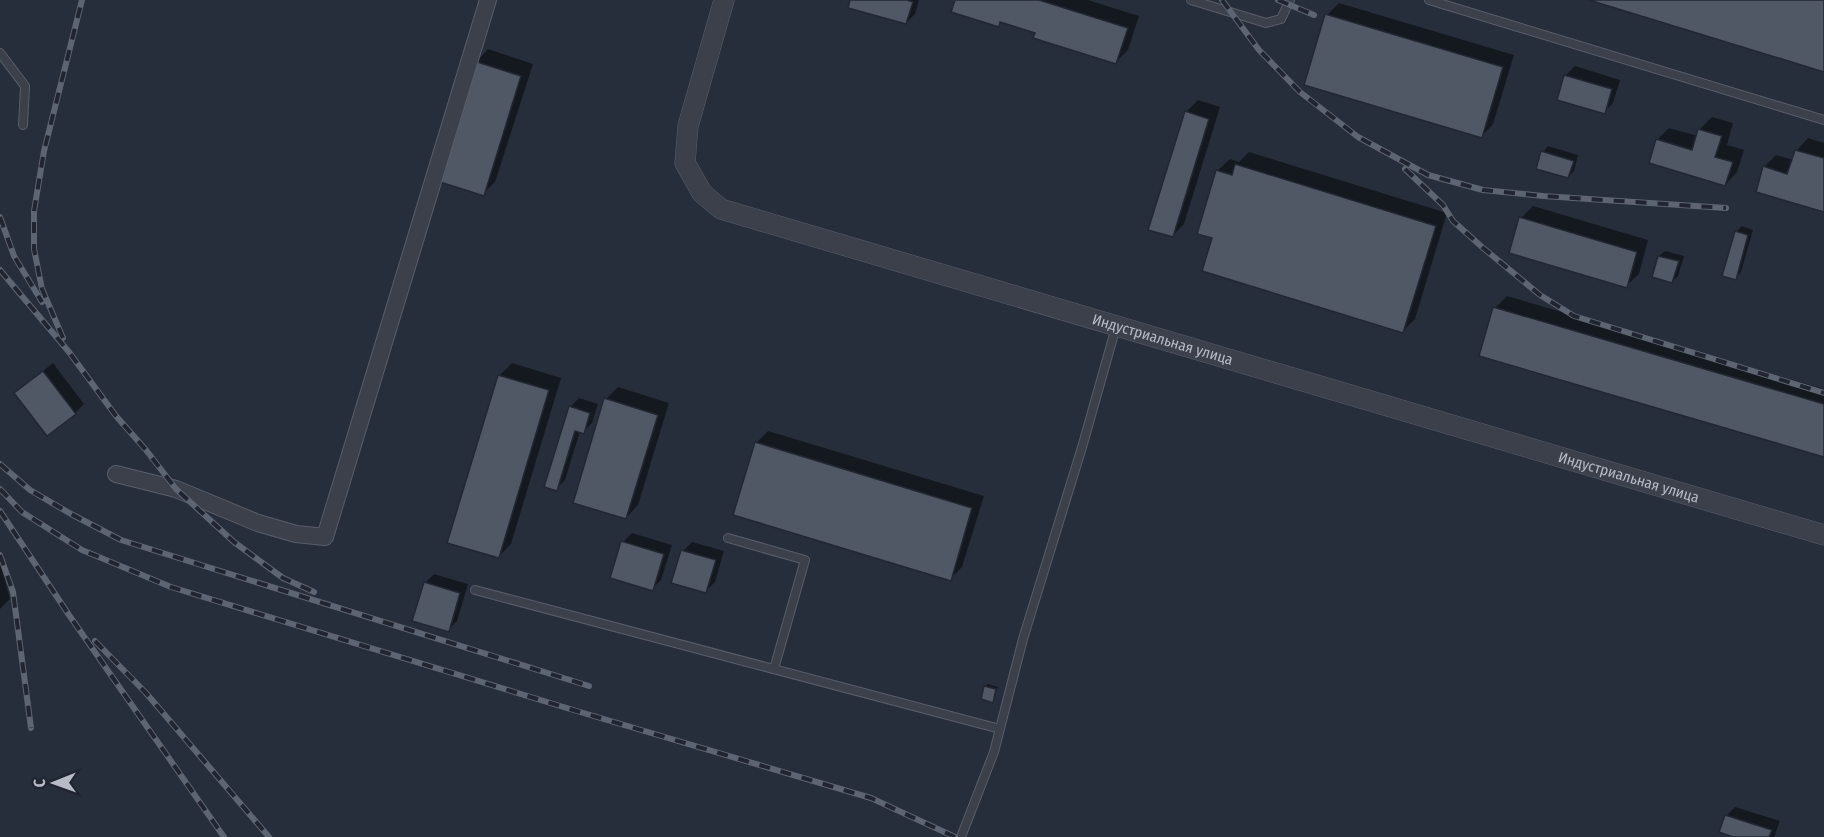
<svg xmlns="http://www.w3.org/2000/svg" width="1824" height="837" font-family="'Fira Sans Condensed',sans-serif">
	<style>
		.shadow { fill: #0007 }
		.building { fill: #505866; stroke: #222732; stroke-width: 1.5 }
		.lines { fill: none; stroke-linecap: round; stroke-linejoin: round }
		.service-casing { stroke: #595e69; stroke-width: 10 }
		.minor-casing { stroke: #595e69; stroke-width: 18 }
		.tertiary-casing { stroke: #595e69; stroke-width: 21 }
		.service { stroke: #3b404b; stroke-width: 8 }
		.minor { stroke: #3b404b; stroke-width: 16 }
		.tertiary { stroke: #3b404b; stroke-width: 20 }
		.rail-casing { stroke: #5d6472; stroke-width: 6 }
		.rail { stroke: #202530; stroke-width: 4; stroke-dasharray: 11; stroke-linecap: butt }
		.labels { text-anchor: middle; stroke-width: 5; stroke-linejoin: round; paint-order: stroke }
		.street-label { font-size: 15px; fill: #b6bbc7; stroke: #202530 }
	</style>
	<rect width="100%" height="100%" fill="#272e3b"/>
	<!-- shadow -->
	<g class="shadow">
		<polygon points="852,0 919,0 915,14 906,23"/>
		<polygon points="956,0 1088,0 1139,16 1128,50 1116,62 1002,22 999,25"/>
		<polygon points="1339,3 1514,55 1493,124 1481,137 1327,15"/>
		<polygon points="488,49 533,64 495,182 483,194 476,62"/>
		<polygon points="1575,66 1620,80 1613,103 1604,112 1559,99 1566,75"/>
		<polygon points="1198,100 1220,107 1184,224 1172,236 1186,112"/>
		<polygon points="1712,117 1733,123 1727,145 1744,150 1737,172 1725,185 1657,140 1669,128 1698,136 1700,129"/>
		<polygon points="1808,138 1824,143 1824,210 1764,167 1776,155 1793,160 1796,151"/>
		<polygon points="1548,146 1578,155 1574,171 1568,177 1543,152"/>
		<polygon points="1249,152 1447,213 1415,319 1403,331 1214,237 1217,171 1230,159 1239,162"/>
		<polygon points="1533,206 1648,240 1639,274 1626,286 1521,218"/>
		<polygon points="1742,226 1753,230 1741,272 1736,278 1736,232"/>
		<polygon points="1665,251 1684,256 1678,276 1672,281 1659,256"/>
		<polygon points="1507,296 1824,389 1824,456 1495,308"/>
		<polygon points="53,363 84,404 75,413 16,393"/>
		<polygon points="512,363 561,378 511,544 498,557 499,376"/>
		<polygon points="618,387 669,403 638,505 626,518 606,399"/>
		<polygon points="579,398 598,404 592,423 583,432 580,431 565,480 556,489 570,407"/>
		<polygon points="768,431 984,496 962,567 950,579 756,443"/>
		<polygon points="632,533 672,545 661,580 652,589 623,542"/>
		<polygon points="692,542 724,551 715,582 706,591 683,551"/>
		<polygon points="0,562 10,599 0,609"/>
		<polygon points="434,574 468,584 457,621 448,630 425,583"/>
		<polygon points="988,684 998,687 992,701 985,687"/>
		<polygon points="1735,807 1780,821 1774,837 1738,837 1726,816"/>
	</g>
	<!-- building -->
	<g class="building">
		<polygon points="850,0 907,0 913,2 906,24 848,8"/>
		<polygon points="955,0 1039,0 1128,28 1116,64 1033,38 1035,33 1000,22 999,27 951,12"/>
		<polygon points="1589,0 1824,0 1824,72"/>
		<polygon points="1325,14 1503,67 1482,138 1304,85"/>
		<polygon points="474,61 521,76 484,196 437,181"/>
		<polygon points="1564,75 1612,89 1605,114 1557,100"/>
		<polygon points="1185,111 1209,119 1173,237 1148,230"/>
		<polygon points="1698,129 1722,136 1715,157 1733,162 1725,186 1649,163 1656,139 1692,150"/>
		<polygon points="1795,150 1824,158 1824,212 1756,192 1763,166 1787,174"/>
		<polygon points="1541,151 1574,161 1568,178 1536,169"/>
		<polygon points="1235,164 1436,226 1403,333 1202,271 1212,238 1197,234 1216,170 1232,175"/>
		<polygon points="1519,217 1637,252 1627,288 1509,253"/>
		<polygon points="1735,231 1748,235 1736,280 1722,276"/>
		<polygon points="1658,256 1679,261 1672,283 1652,277"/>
		<polygon points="1493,307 1824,404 1824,457 1479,356"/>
		<polygon points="43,371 76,414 47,436 14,393"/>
		<polygon points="498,375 549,390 499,558 447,543"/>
		<polygon points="604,398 658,415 626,519 573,503"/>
		<polygon points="569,406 590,413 584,434 575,431 557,491 544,487"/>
		<polygon points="755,442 972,508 951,581 733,515"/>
		<polygon points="621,541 664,554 653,591 610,578"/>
		<polygon points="681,550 716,560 706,593 671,583"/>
		<polygon points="424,582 460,593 449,632 412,621"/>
		<polygon points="984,686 996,689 993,703 981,699"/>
		<polygon points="1725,815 1772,830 1769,837 1733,837 1719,832"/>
	</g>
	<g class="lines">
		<defs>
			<g id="service">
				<polyline points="1191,0 1266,23 1281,19 1290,0"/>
				<polyline points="1429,0 1824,120"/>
				<polyline points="0,53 25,86 23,125"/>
				<polyline points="728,538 805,560 774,669"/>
				<polyline points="475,590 1000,729"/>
				<polyline points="961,837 994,752 1023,639 1083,444 1116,327"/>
			</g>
			<polyline id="minor" points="116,474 176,489 258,523 296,534 325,537 488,0"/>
			<g id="tertiary">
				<path id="s1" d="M724,0L688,126L685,163L702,193L721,209L1824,535"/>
			</g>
		</defs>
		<!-- service casing -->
		<use href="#service" class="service-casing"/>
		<!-- minor casing -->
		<use href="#minor" class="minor-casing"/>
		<!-- tertiary casing -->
		<use href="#tertiary" class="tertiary-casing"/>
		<!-- service -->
		<use href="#service" class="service"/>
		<!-- minor -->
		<use href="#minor" class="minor"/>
		<!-- tertiary -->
		<use href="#tertiary" class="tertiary"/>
		<defs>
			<g id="rail">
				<polyline points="1222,0 1259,50 1300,92 1358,137 1428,175 1483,190 1543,196 1726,208"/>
				<polyline points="1278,0 1314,15"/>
				<polyline points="1405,169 1443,205 1453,221 1482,247 1540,295 1574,316 1824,393"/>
				<polyline points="0,217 14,256 42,302"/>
				<polyline points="0,270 69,352 116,416 146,450 176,489 234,542 283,578 314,592"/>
				<polyline points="63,338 42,289 34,249 34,211 44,151 82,0"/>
				<polyline points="0,464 30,490 71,514 121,540 589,686"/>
				<polyline points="0,489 22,512 82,550 171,587 570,709 871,798 955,837"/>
				<polyline points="0,511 69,615 224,837"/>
				<polyline points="0,555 13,592 31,728"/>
				<polyline points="95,641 146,693 269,837"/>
			</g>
		</defs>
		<!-- rail casing -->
		<use href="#rail" class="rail-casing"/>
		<!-- rail -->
		<use href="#rail" class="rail"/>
	</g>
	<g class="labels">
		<!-- street labels -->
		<g class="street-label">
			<text dy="5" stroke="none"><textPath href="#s1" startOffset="688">Индустриальная улица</textPath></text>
			<text dy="5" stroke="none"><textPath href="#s1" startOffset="1174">Индустриальная улица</textPath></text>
		</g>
	</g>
	<!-- north arrow -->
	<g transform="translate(54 783) rotate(269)" stroke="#202530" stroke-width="4.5" paint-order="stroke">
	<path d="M0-4.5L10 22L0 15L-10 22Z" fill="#b6bbc7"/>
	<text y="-9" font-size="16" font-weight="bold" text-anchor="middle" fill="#b6bbc7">С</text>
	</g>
</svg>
